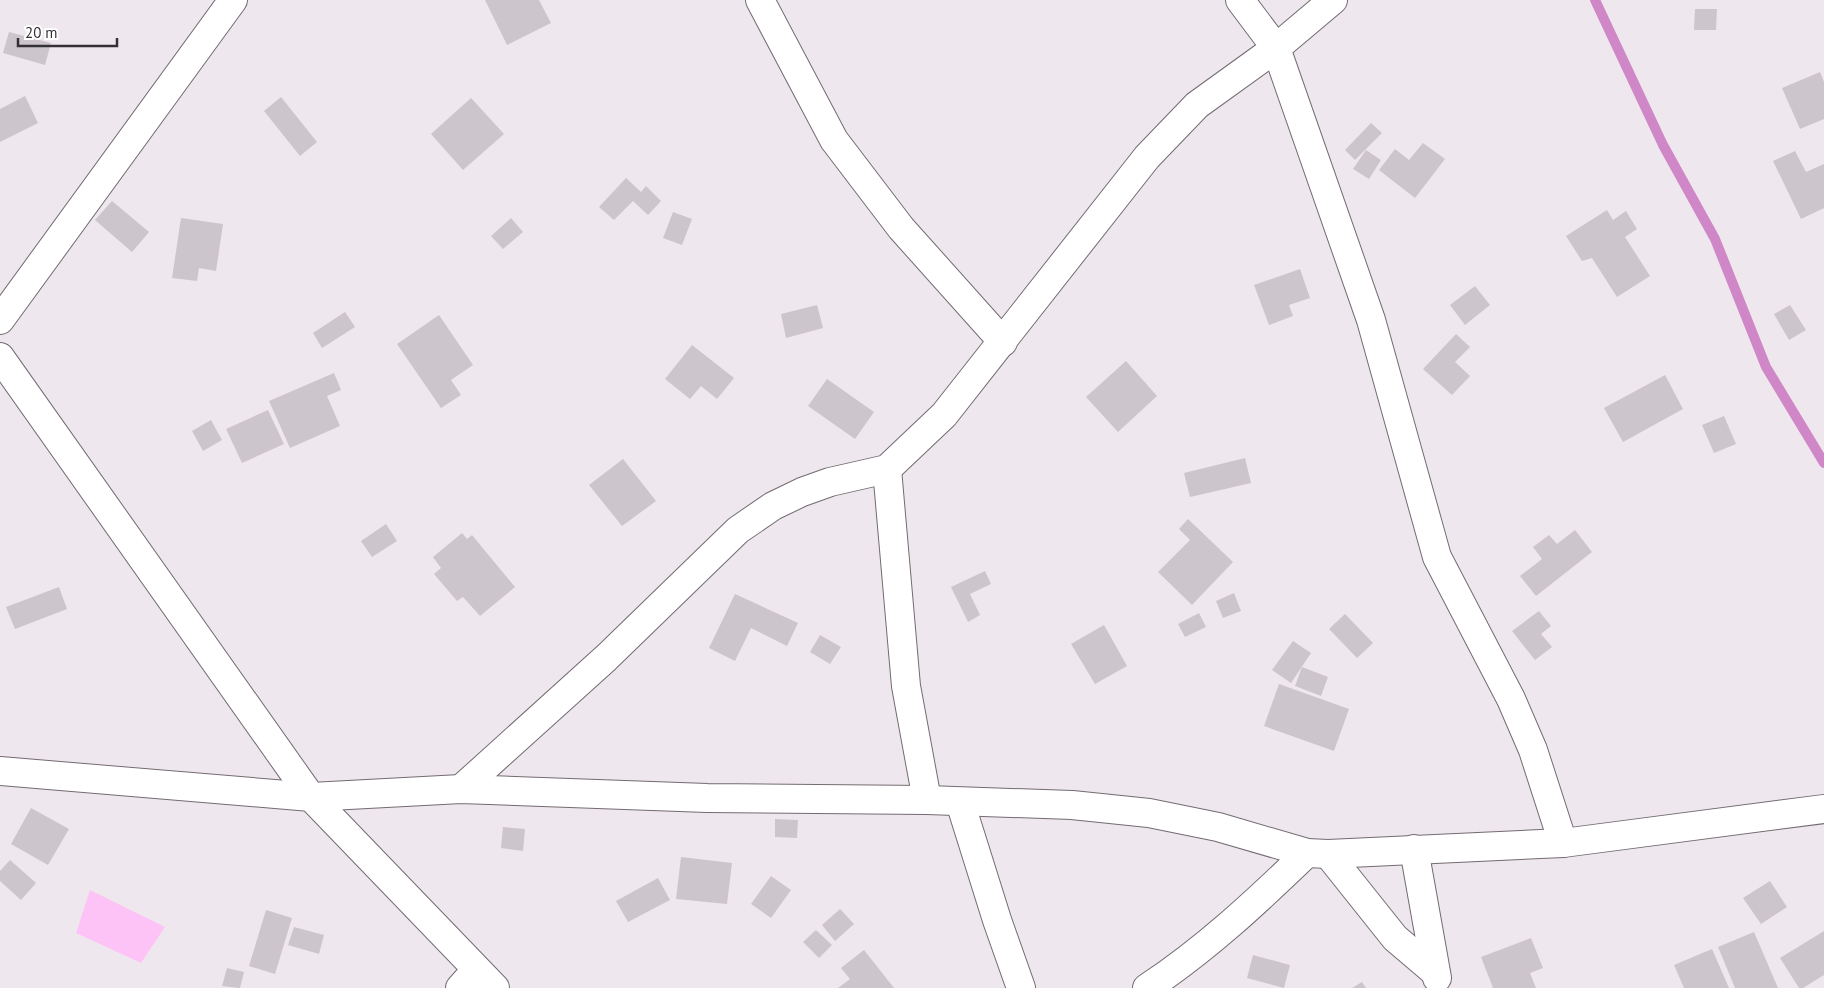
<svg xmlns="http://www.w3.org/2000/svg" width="1824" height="988" font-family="'PT Sans',sans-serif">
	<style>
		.green { fill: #fec3f6 }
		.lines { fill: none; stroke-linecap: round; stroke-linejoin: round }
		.stream { stroke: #d087c7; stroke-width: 10 }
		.building { fill: #cdc5cc }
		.minor-casing { stroke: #736b71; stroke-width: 30 }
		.minor { stroke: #fff; stroke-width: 28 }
	</style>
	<rect width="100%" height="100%" fill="#efe7ee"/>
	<!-- green -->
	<polygon class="green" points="90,890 165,927 141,963 76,933"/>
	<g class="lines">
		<!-- stream -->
		<polyline class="stream" points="1595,0 1663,145 1715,239 1766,367 1824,463"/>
	</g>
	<!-- building -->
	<g class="building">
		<polygon points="485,0 539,0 551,23 507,45"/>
		<polygon points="1695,9 1717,9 1716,30 1694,30"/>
		<polygon points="9,32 51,43 45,65 3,53"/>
		<polygon points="1820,72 1824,82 1824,119 1800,129 1782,88"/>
		<polygon points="25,96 38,123 0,142 0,109"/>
		<polygon points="281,97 317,142 300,156 264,111"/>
		<polygon points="471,98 504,134 463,170 431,134"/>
		<polygon points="1371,123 1382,133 1355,160 1345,150"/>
		<polygon points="1423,143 1445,159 1415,198 1379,170 1395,149 1409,160"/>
		<polygon points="1366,150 1381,160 1369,179 1353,169"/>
		<polygon points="1795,151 1806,172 1824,164 1824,208 1801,219 1773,161"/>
		<polygon points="626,178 641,192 646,186 661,201 648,215 633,201 614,220 599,207"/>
		<polygon points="112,201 149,232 132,252 95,220"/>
		<polygon points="1607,210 1613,220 1626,211 1637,229 1625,237 1650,276 1617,297 1592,258 1582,261 1566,236"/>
		<polygon points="673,212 692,219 682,245 663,238"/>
		<polygon points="181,218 223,224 216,271 199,268 197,281 172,278"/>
		<polygon points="511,218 523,232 503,249 491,236"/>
		<polygon points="1300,269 1310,298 1289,305 1293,316 1269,325 1254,285"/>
		<polygon points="1475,286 1490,305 1465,325 1450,305"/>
		<polygon points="817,305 823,328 786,338 781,314"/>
		<polygon points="1790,305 1806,330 1789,340 1774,314"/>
		<polygon points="345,312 355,327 322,348 313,333"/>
		<polygon points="439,315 473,365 451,380 461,395 441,408 397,344"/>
		<polygon points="1456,334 1470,347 1455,362 1470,376 1452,395 1423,369"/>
		<polygon points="692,345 734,378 717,399 701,386 690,399 665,379"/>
		<polygon points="1126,361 1157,396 1118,432 1086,397"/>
		<polygon points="334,373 341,390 327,396 340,426 290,448 269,401"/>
		<polygon points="1665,375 1683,409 1623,442 1604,408"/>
		<polygon points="827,379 874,412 855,439 808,406"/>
		<polygon points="268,410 284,444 242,463 226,429"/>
		<polygon points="1724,416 1736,444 1714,453 1702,425"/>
		<polygon points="211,420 222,440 203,451 192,431"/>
		<polygon points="1245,458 1251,483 1190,497 1184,473"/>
		<polygon points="623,459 656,501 622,526 589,485"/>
		<polygon points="1188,519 1233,562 1192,605 1158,572 1190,540 1179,529"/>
		<polygon points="386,524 397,541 372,557 361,541"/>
		<polygon points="1575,530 1592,552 1536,596 1520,576 1542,559 1533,547 1549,535 1557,544"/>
		<polygon points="462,533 467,539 472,535 515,587 480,616 463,597 457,601 434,574 441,568 433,557"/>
		<polygon points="985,571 991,584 970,594 980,615 968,622 951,587"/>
		<polygon points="59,587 67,609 15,629 6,607"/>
		<polygon points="1234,593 1241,611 1223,618 1216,601"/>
		<polygon points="735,594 798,623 787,646 751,628 735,661 709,648"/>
		<polygon points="1539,611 1551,626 1541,634 1552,647 1535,660 1512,631"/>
		<polygon points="1199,613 1206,627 1185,637 1178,624"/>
		<polygon points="1345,614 1373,643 1357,658 1329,629"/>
		<polygon points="1104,625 1127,666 1095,684 1071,644"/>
		<polygon points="820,635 841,647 830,664 810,652"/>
		<polygon points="1293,641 1311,653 1291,683 1272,670"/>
		<polygon points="1302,667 1328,677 1321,696 1295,686"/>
		<polygon points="1279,684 1349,709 1334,751 1264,726"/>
		<polygon points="31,808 69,829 48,865 11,844"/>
		<polygon points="775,819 798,820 797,838 775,837"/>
		<polygon points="503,827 525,829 523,851 501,848"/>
		<polygon points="681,857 732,863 727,904 676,899"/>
		<polygon points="10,860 36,883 21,900 0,881 0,871"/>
		<polygon points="771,876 791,890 771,918 751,904"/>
		<polygon points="658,878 670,900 628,922 616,901"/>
		<polygon points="1770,881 1787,907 1761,924 1743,898"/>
		<polygon points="840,909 854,924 835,941 822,925"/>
		<polygon points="266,910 292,918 275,974 249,966"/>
		<polygon points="294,927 324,935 319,954 288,945"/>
		<polygon points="816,930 832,945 819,958 803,942"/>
		<polygon points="1824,931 1824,975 1803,988 1799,988 1780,958"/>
		<polygon points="1754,932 1778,988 1735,988 1718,947"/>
		<polygon points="1531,938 1543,968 1530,973 1536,988 1493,988 1481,957"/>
		<polygon points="1712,949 1729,988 1684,988 1674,965"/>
		<polygon points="864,950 894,988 838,988 850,979 841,968"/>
		<polygon points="1253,955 1290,965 1284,988 1247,978"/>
		<polygon points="227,968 244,972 240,988 222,986"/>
		<polygon points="1362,982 1366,988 1352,988"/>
	</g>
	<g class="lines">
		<defs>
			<g id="minor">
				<polyline points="760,0 834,140 901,228 1003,342"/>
				<polyline points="1240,0 1276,48 1371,320 1437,557 1511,699 1533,750 1563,843"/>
				<polyline points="0,320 233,0"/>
				<polyline points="0,357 311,797 495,988"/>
				<polyline points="887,469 906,686 927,800"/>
				<polyline points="0,771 311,797 461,789 707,798 927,800 1072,805 1149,813 1218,827 1307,853 1328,854 1563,843 1824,809"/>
				<polyline points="461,789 606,658 738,530 773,506 802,492 830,482 887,469 944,415 1147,157 1197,105 1276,48 1333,0"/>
				<polyline points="960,802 997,920 1021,988"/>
				<polyline points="1414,849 1437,978"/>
				<polyline points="1328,854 1395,938 1435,972"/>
				<polyline points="460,988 476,970"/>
				<path d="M1147,988C1206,949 1256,902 1307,853"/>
			</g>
		</defs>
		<!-- minor casing -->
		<use href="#minor" class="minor-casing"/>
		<!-- minor -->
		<use href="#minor" class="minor"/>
	</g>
	<!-- scale -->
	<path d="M18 38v8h99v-8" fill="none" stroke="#343134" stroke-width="2.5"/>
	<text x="25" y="38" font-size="15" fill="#343134" stroke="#ffffff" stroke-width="4" paint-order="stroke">20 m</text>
</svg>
